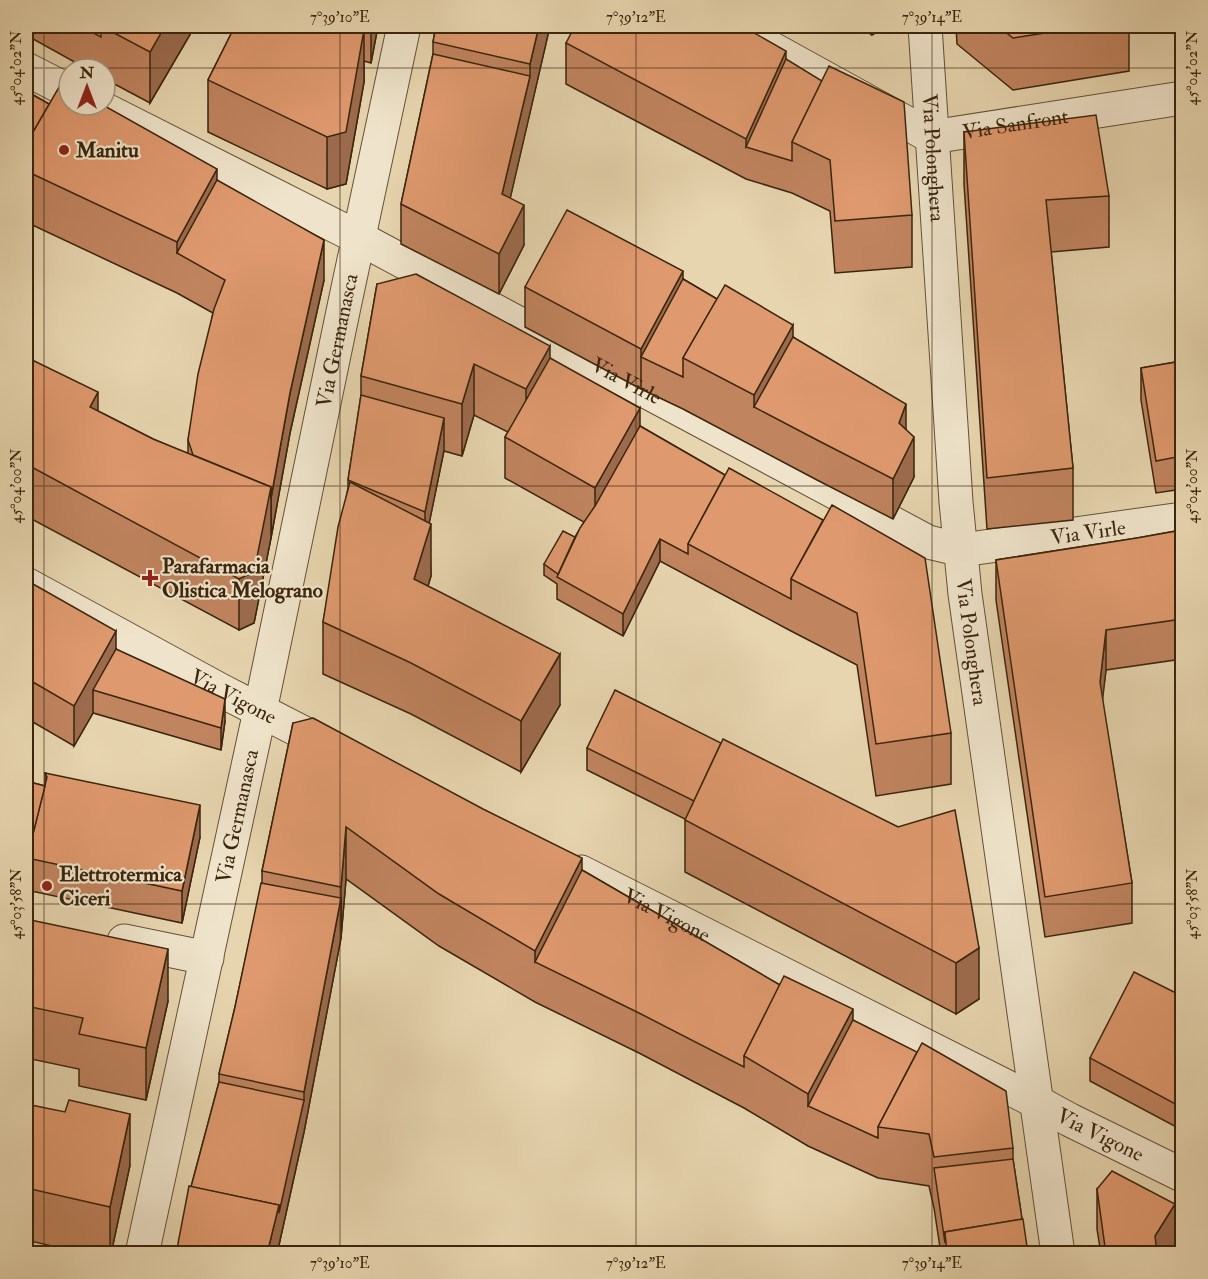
<svg xmlns="http://www.w3.org/2000/svg" width="1208" height="1279" font-family="'IM FELL Double Pica',serif">
	<style>
		.lines { fill: none; stroke-linecap: round; stroke-linejoin: round }
		.street-casing { stroke: #655136; stroke-width: 35 }
		.street { stroke: #efe4cb; stroke-width: 33 }
		.wall { fill: #c0845f; stroke: #3a250d; stroke-width: 1.5 }
		.shaded-wall { fill: #9c6b4d; stroke: #3a250d; stroke-width: 1.5 }
		.building { fill: #df996e; stroke: #3a250d; stroke-width: 1.5 }
		.ticks { fill: none; stroke: #3a250d; stroke-width: 1.5; stroke-opacity: 0.45 }
		.poi-dot { fill: #8f2418; stroke: #efe4cb; stroke-width: 2 }
		.labels { text-anchor: middle; stroke-width: 4.5; stroke-linejoin: round; paint-order: stroke }
		.street-label { font-size: 21px; fill: #3a250d; stroke: #efe4cb }
		.poi-label { font-size: 21px; font-weight: bold; fill: #3a250d; stroke: #efe4cb; text-anchor: start }
		.neatline { fill: none; stroke: #3a250d; stroke-width: 2 }
		.ticks-label { font-size: 15px; text-anchor: middle; fill: #3a250d }
	</style>
	<rect width="100%" height="100%" fill="#e7d5af"/>
	<filter id="stains"><feTurbulence type="fractalNoise" baseFrequency=".00333" numOctaves="4"/><feColorMatrix values="0 0 0 0 .2 0 0 0 0 .09 0 0 0 0 .02 0 0 0 .5 -.17"/></filter>
	<radialGradient id="worn" r=".72"><stop offset=".6" stop-color="#630" stop-opacity="0"/><stop offset="1" stop-color="#630" stop-opacity=".3"/></radialGradient>
	<g class="lines">
		<defs>
			<g id="street">
				<path id="s1" d="M731,26L932,137L1182,98"/>
				<path id="s2" d="M925,26L956,502L965,594L1058,1254"/>
				<polyline points="26,69 69,91"/>
				<path id="s3" d="M96,105L359,238L928,542L962,550L1182,519"/>
				<path id="s4" d="M26,584L222,691L333,748"/>
				<path id="s5" d="M581,872L1037,1102L1070,1120L1182,1175"/>
				<polyline points="124,941 207,958"/>
				<path id="s6" d="M142,1254L260,711L345,302L404,26"/>
			</g>
		</defs>
		<!-- street casing -->
		<use href="#street" class="street-casing"/>
		<!-- street -->
		<use href="#street" class="street"/>
	</g>
	<!-- wall -->
	<g class="wall">
		<polygon points="26,26 195,26 150,103 105,79 105,69 87,69 26,35"/>
		<polygon points="235,26 378,26 371,63 364,61 364,82 346,184 327,189 208,132 208,80"/>
		<polygon points="436,26 550,26 510,198 524,245 499,294 401,244 401,204 433,54 433,42"/>
		<polygon points="856,26 887,26 872,35"/>
		<polygon points="956,26 1129,26 1129,71 1013,90 957,44"/>
		<polygon points="566,43 786,59 912,215 912,267 835,273 830,211 792,193 746,179 566,84"/>
		<polygon points="26,91 49,104 217,180 324,280 290,433 271,538 254,623 239,630 26,516 26,357 98,411 153,439 188,454 188,440 213,313 177,293 26,222"/>
		<polygon points="964,132 1109,196 1109,247 1051,252 1073,468 1073,520 987,529 964,184"/>
		<polygon points="683,279 717,299 793,337 906,429 914,477 893,519 817,480 683,409 641,389 525,327 525,287"/>
		<polygon points="377,284 550,358 640,426 725,475 823,520 951,733 951,784 876,796 857,665 791,631 660,561 623,636 557,599 557,584 544,575 544,564 575,537 584,522 505,478 505,437 508,432 474,415 462,456 444,451 429,523 431,576 428,586 560,705 521,772 411,714 323,674 323,622 348,488 348,480 361,395 361,376"/>
		<polygon points="1182,361 1182,489 1156,493 1141,400 1141,368"/>
		<polygon points="1182,530 1182,659 1106,670 1102,699 1132,883 1132,923 1045,937 996,600 996,560 1137,538"/>
		<polygon points="26,580 116,649 225,721 221,750 93,713 74,746 26,718"/>
		<polygon points="293,723 582,870 780,985 853,1020 1013,1148 1013,1159 1022,1219 1028,1254 941,1254 934,1208 929,1186 878,1178 808,1146 744,1108 639,1053 535,1002 439,946 346,879 341,938 304,1132 277,1254 191,1187 219,1082 219,1074 235,1007 262,883 262,871"/>
		<polygon points="721,743 898,827 979,999 956,1014 685,872 685,819 587,770 587,748"/>
		<polygon points="45,773 200,837 182,923 26,890 26,781 45,786"/>
		<polygon points="26,919 168,1001 146,1100 79,1086 79,1069 26,1058"/>
		<polygon points="1182,996 1182,1130 1090,1081 1090,1058"/>
		<polygon points="26,1104 130,1165 111,1254 86,1254 26,1240"/>
		<polygon points="1097,1189 1175,1244 1169,1254 1101,1254 1097,1229"/>
	</g>
	<!-- shaded-wall -->
	<g class="shaded-wall">
		<polygon points="165,26 195,26 150,103 150,52"/>
		<polygon points="371,26 378,26 371,63"/>
		<polygon points="539,26 550,26 502,234 502,194 530,76 530,64"/>
		<polygon points="872,26 887,26 872,35"/>
		<polygon points="364,30 364,82 346,184 327,189 327,137"/>
		<polygon points="786,51 786,91 746,147 746,139"/>
		<polygon points="217,169 217,220 177,253 177,242"/>
		<polygon points="524,205 524,245 499,294 499,254"/>
		<polygon points="324,240 324,280 290,433 271,538 271,498 290,393"/>
		<polygon points="683,271 683,311 641,357 641,389 641,349"/>
		<polygon points="793,325 793,377 754,407 754,395"/>
		<polygon points="550,346 550,398 526,441 526,389"/>
		<polygon points="474,364 474,415 462,456 462,404"/>
		<polygon points="98,392 98,444 90,407"/>
		<polygon points="906,404 906,444 899,423"/>
		<polygon points="640,408 640,448 595,528 595,488"/>
		<polygon points="444,418 444,450 425,544 425,512"/>
		<polygon points="914,437 914,477 893,519 893,479"/>
		<polygon points="271,487 271,538 254,623 239,630 239,579"/>
		<polygon points="431,524 431,576 414,631 414,579"/>
		<polygon points="660,539 660,561 623,636 623,614"/>
		<polygon points="1106,630 1106,670 1100,722 1100,682"/>
		<polygon points="116,631 116,672 93,690 93,713 74,746 74,706"/>
		<polygon points="560,654 560,705 521,772 521,721"/>
		<polygon points="225,699 225,721 221,750 221,728"/>
		<polygon points="200,805 200,837 182,923 182,891"/>
		<polygon points="346,827 346,879 341,938 341,887"/>
		<polygon points="582,858 582,910 535,962 535,951"/>
		<polygon points="341,898 341,938 304,1132 277,1254 267,1254 304,1100 304,1092"/>
		<polygon points="979,948 979,999 956,1014 956,963"/>
		<polygon points="168,949 168,1001 146,1100 146,1048"/>
		<polygon points="853,1009 853,1060 808,1106 808,1094"/>
		<polygon points="130,1114 130,1165 111,1254 110,1254 110,1207"/>
		<polygon points="1175,1204 1175,1244 1169,1254 1155,1254 1155,1236"/>
	</g>
	<!-- building -->
	<g class="building">
		<polygon points="80,26 101,26 101,37"/>
		<polygon points="101,26 165,26 150,52"/>
		<polygon points="235,26 281,26 283,27 284,26 342,26 364,30 346,132 327,137 208,80"/>
		<polygon points="436,26 539,26 530,64 433,42"/>
		<polygon points="575,26 742,26 786,51 746,139 566,43"/>
		<polygon points="998,26 1090,26 1013,38"/>
		<polygon points="433,54 530,76 502,194 524,205 499,254 401,204"/>
		<polygon points="786,59 822,81 792,142 792,161 746,147"/>
		<polygon points="829,66 904,102 912,215 835,221 830,160 792,142"/>
		<polygon points="62,82 69,86 69,105 103,105 217,169 177,242 26,171 26,144"/>
		<polygon points="26,91 49,104 26,144"/>
		<polygon points="1096,115 1109,196 1046,200 1073,468 987,478 964,132"/>
		<polygon points="217,180 324,240 290,393 271,498 271,487 193,455 188,440 198,374 214,309 225,280 177,253"/>
		<polygon points="567,210 683,271 641,349 525,287"/>
		<polygon points="416,274 550,346 526,389 474,364 462,404 361,376 377,284"/>
		<polygon points="683,279 717,299 683,358 683,377 641,357"/>
		<polygon points="725,285 793,325 754,395 683,358"/>
		<polygon points="793,337 906,404 899,423 914,437 893,479 817,440 754,407"/>
		<polygon points="26,357 98,392 90,407 153,439 271,487 254,572 239,579 26,464"/>
		<polygon points="550,358 640,408 595,488 505,437"/>
		<polygon points="1182,361 1182,456 1156,461 1141,368"/>
		<polygon points="361,395 444,418 425,512 348,480"/>
		<polygon points="640,426 725,475 688,544 688,554 660,539 623,614 557,577 580,528 595,506"/>
		<polygon points="729,468 823,520 791,579 791,599 688,544"/>
		<polygon points="350,482 431,524 414,579 440,592 560,654 521,721 411,663 323,622 338,527"/>
		<polygon points="832,505 925,558 951,733 876,744 857,613 791,579"/>
		<polygon points="1182,530 1182,619 1106,630 1100,682 1132,883 1045,897 996,560 1137,538"/>
		<polygon points="563,531 575,537 558,574 544,564"/>
		<polygon points="26,580 116,631 74,706 26,678"/>
		<polygon points="116,649 225,699 221,728 93,690"/>
		<polygon points="615,690 721,743 694,801 587,748"/>
		<polygon points="313,718 483,809 582,858 535,951 439,894 346,827 341,887 262,871 293,723"/>
		<polygon points="723,739 898,827 955,810 979,948 956,963 685,820"/>
		<polygon points="45,773 200,805 182,891 27,858 47,777"/>
		<polygon points="26,781 45,786 27,858 27,868 26,868"/>
		<polygon points="582,870 780,985 744,1056 744,1067 639,1013 535,962"/>
		<polygon points="261,883 341,898 304,1092 219,1074 235,1007"/>
		<polygon points="26,919 168,949 146,1048 79,1034 83,1018 26,1006"/>
		<polygon points="1134,972 1182,996 1182,1070 1179,1077 1179,1106 1090,1058"/>
		<polygon points="784,976 853,1009 808,1094 744,1056"/>
		<polygon points="853,1020 917,1052 878,1127 878,1138 808,1106"/>
		<polygon points="922,1043 1006,1091 1013,1148 934,1157 929,1134 878,1127"/>
		<polygon points="1182,1070 1182,1079 1179,1077"/>
		<polygon points="219,1082 304,1100 279,1213 279,1205 191,1187"/>
		<polygon points="69,1100 130,1114 110,1207 26,1188 26,1104 65,1112"/>
		<polygon points="1013,1159 1022,1219 945,1232 945,1243 934,1168"/>
		<polygon points="1112,1171 1175,1204 1155,1236 1157,1254 1106,1254 1097,1189"/>
		<polygon points="189,1186 279,1205 267,1254 176,1254"/>
		<polygon points="1023,1219 1028,1254 947,1254 945,1232"/>
	</g>
	<!-- ticks -->
	<path class="ticks" d="M44,26V1254M340,26V1254M636,26V1254M932,26V1254M26,68H1182M26,486H1182M26,904H1182"/>
	<!-- markers -->
	<g class="poi-dot">
		<circle cx="64" cy="150" r="6"/>
		<path d="M147 569h6v6h6v6h-6v6h-6v-6h-6v-6h6z"/>
		<circle cx="47" cy="886" r="6"/>
	</g>
	<g class="labels">
		<!-- street labels -->
		<g class="street-label">
			<text dy="7" stroke="none"><textPath href="#s1" startOffset="314">Via Sanfront</textPath></text>
			<text dy="7" stroke="none"><textPath href="#s2" startOffset="132">Via Polonghera</textPath></text>
			<text dy="7" stroke="none"><textPath href="#s6" startOffset="934">Via Germanasca</textPath></text>
			<text dy="7" stroke="none"><textPath href="#s3" startOffset="598">Via Virle</textPath></text>
			<text dy="7" stroke="none"><textPath href="#s3" startOffset="1102">Via Virle</textPath></text>
			<text dy="7" stroke="none"><textPath href="#s2" startOffset="618">Via Polonghera</textPath></text>
			<text dy="7" stroke="none"><textPath href="#s4" startOffset="236">Via Vigone</textPath></text>
			<text dy="7" stroke="none"><textPath href="#s6" startOffset="448">Via Germanasca</textPath></text>
			<text dy="7" stroke="none"><textPath href="#s5" startOffset="96">Via Vigone</textPath></text>
			<text dy="7" stroke="none"><textPath href="#s5" startOffset="582">Via Vigone</textPath></text>
		</g>
		<!-- poi labels -->
		<g class="poi-label">
			<text x="76" y="157">Manitu</text>
			<text x="162" y="573">Parafarmacia<tspan x="162" dy="24">Olistica Melograno</tspan></text>
			<text x="59" y="881">Elettrotermica<tspan x="59" dy="24">Ciceri</tspan></text>
		</g>
	</g>
	<!-- margin -->
	<rect width="1208" height="1279" fill="none" stroke="#e7d5af" stroke-width="66"/>
	<!-- north arrow -->
	<g transform="translate(87 87)"><circle r="28" fill="#efe4cb" stroke="#a7987f" stroke-width="1.5"/>
	<path d="M0-4.5L10 22L0 15L-10 22Z" fill="#8f2418"/>
	<text y="-9" font-size="16" font-weight="bold" text-anchor="middle" fill="#3a250d">N</text>
	</g>
	<rect x="33" y="33" width="1142" height="1213" class="neatline"/>
	<g class="ticks-label">
		<text x="340" y="22">7°39'10"E</text>
		<text x="636" y="22">7°39'12"E</text>
		<text x="932" y="22">7°39'14"E</text>
		<text transform="translate(16 68) rotate(-90)" y="5">45°04'02"N</text>
		<text transform="translate(1192 68) rotate(-90)" y="5">45°04'02"N</text>
		<text transform="translate(16 486) rotate(-90)" y="5">45°04'00"N</text>
		<text transform="translate(1192 486) rotate(-90)" y="5">45°04'00"N</text>
		<text transform="translate(16 904) rotate(-90)" y="5">45°03'58"N</text>
		<text transform="translate(1192 904) rotate(-90)" y="5">45°03'58"N</text>
		<text x="340" y="1268">7°39'10"E</text>
		<text x="636" y="1268">7°39'12"E</text>
		<text x="932" y="1268">7°39'14"E</text>
	</g>
	<rect width="100%" height="100%" filter="url(#stains)"/>
	<rect width="100%" height="100%" fill="url(#worn)"/>
</svg>
